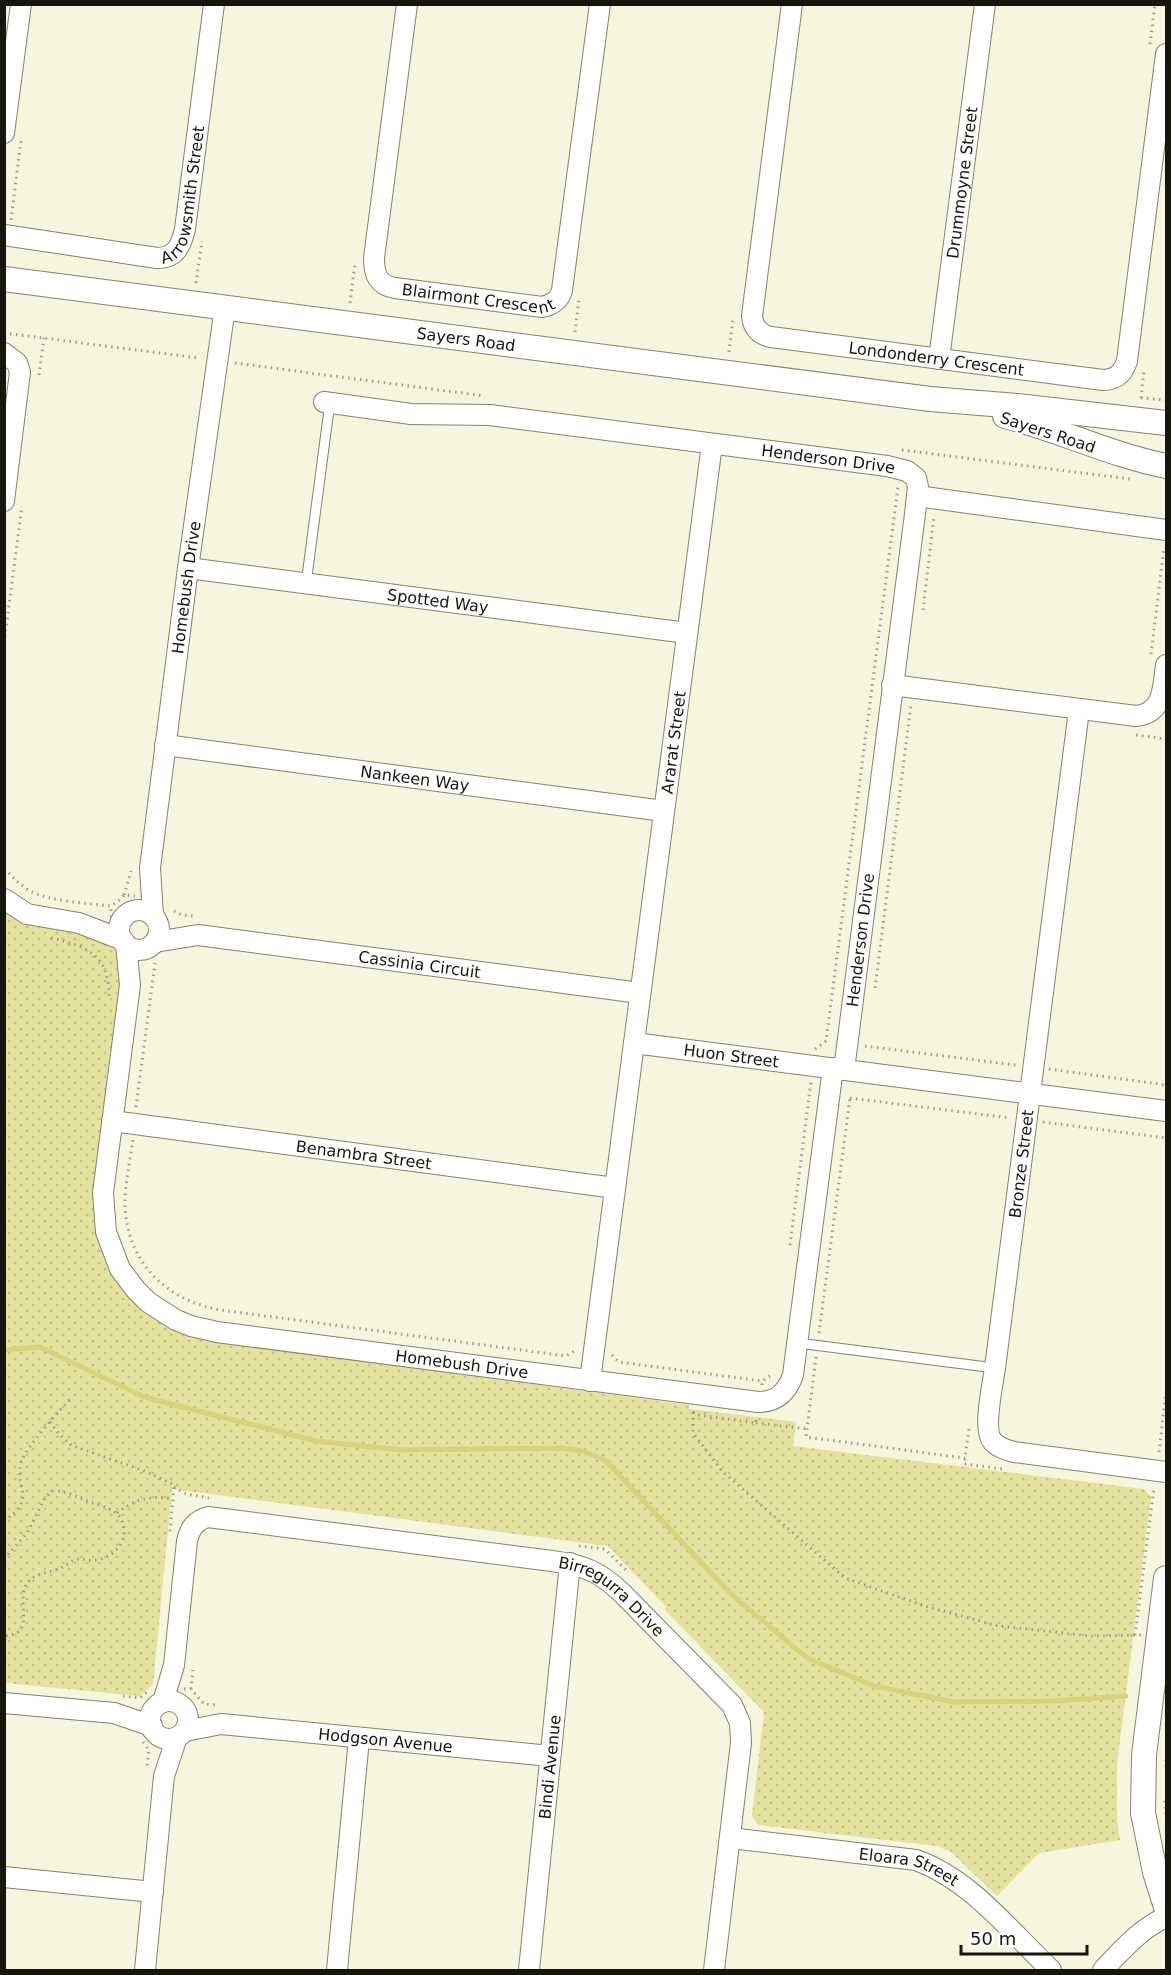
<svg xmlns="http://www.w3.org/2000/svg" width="1171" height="1975" font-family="'DejaVu Sans',sans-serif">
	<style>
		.park { fill: url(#park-dots) }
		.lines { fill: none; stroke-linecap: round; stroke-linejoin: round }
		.stream { stroke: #d8d27a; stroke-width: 5 }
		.service-casing { stroke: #84836d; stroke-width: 11 }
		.minor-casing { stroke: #84836d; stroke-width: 22 }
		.tertiary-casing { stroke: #84836d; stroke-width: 26 }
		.path { stroke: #9b9b89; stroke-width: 3; stroke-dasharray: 1.5 4.5; stroke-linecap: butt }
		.service { stroke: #fff; stroke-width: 9 }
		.minor { stroke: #fff; stroke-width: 20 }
		.tertiary { stroke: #fff; stroke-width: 24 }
		.labels { text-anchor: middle; stroke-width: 5; stroke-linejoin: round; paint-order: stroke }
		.street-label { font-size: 16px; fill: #16160e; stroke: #fff }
	</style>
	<defs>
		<pattern id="park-dots" width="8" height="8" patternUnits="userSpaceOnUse" patternTransform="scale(1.5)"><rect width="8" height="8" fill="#e5e19e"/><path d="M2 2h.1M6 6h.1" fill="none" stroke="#c4c087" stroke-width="1.8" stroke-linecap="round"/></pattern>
	</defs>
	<rect width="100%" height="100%" fill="#f6f5dd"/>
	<!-- park -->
	<path class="park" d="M4,911L29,924L85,933L116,947L119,951L122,979L99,1241C117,1293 153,1326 205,1340L689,1405V1409L796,1422L793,1446L1144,1489L1151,1497L1117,1764V1820L1120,1840L1039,1853L997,1896L951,1852L937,1846L758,1825L752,1816L764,1712L665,1610V1606L608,1546L172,1489L153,1685L139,1696L5,1683Z"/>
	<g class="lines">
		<!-- stream -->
		<polyline class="stream" points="4,1350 40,1347 144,1397 316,1441 400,1450 560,1448 582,1451 605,1460 730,1593 807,1658 874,1686 954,1702 1054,1701 1126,1696"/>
		<defs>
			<g id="service">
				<polyline points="306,584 330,402"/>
				<polyline points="798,1343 995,1368"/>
			</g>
			<g id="minor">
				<path id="s1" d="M407,4L374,258C374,275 378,285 395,288L542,307C553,305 560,299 562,290L600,4"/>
				<path id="s2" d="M792,4L752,316C753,328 760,335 771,337L1103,380C1116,380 1123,373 1127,361L1166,54"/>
				<polyline points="4,133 21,4"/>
				<path id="s3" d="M4,235L157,258C176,258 181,246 185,229L214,4"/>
				<polyline points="4,353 17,363 20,372 4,501"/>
				<path id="s4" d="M939,359L985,4"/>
				<path id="s5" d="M324,402L411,414L490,415L887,466L907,471L916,478L918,487L915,514L844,1070"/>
				<polyline points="917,496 1166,530"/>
				<path id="s6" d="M188,568L687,633"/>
				<path d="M892,685L1136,716C1164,713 1163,687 1166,665"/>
				<path d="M1079,710L995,1368C993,1384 982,1430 993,1442C999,1448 1007,1450 1014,1452L1166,1472"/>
				<path id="s7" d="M165,745L664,811"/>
				<polyline points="4,899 27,914 79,923 123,940"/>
				<circle cx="139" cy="930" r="20"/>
				<path id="s8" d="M153,915L150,868L188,568L225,307"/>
				<path id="s9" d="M155,942L198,935L640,993"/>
				<path id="s10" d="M126,944L130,985L103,1193L106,1232L120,1269L136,1290L148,1302L176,1320L191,1326L217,1332L758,1402C777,1402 787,1392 793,1375L833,1068"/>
				<path id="s11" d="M634,1043L1166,1111"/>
				<path id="s12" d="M112,1121L615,1188"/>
				<path id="s13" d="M590,1381L712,444"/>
				<circle cx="169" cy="1720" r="19"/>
				<path id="s14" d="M163,1702L174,1665L187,1541C190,1528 195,1521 208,1517L552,1561C583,1565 599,1571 622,1593L732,1705L740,1723L741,1743L714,1970"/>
				<polyline points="4,1703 114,1713 152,1726"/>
				<path id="s15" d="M185,1731L221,1724L550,1756"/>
				<path id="s16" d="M730,1838L916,1860C970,1879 1010,1931 1051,1970"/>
				<polyline points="4,1877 153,1892"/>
				<polyline points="145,1970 164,1776 177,1737"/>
				<polyline points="337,1970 359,1739"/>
				<path id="s17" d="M529,1970L570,1563"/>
				<path d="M1103,1970C1123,1949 1140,1929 1166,1917"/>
			</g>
			<g id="tertiary">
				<path id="s18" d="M4,279L930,399L1017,406L1166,423"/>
				<path d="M1005,416C1060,430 1111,455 1166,466"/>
				<polyline points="1166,1578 1144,1755 1143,1813 1155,1872 1166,1907"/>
			</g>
		</defs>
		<!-- service casing -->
		<use href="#service" class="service-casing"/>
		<!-- minor casing -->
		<use href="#minor" class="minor-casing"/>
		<!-- tertiary casing -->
		<use href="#tertiary" class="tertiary-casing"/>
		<!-- path -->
		<g class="path">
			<polyline points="1150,44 1155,4"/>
			<polyline points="11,220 21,140"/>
			<polyline points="196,283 202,241"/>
			<polyline points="350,303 355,263"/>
			<polyline points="575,332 579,298"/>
			<polyline points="4,333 199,358"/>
			<polyline points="729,352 733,319"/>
			<polyline points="235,363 485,396"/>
			<polyline points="39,375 44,338"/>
			<polyline points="1141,398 1166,400"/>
			<polyline points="1141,398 1144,370"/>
			<polyline points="902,450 1130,479"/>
			<polyline points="923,610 934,516"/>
			<polyline points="4,643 22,506"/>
			<polyline points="1151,654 1164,548"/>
			<polyline points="1136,735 1166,739"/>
			<path d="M4,869C13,877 21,886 30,891C51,902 88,903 111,906L121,899L124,895L135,896"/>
			<polyline points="124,895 131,871"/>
			<polyline points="174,911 182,915 195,916"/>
			<polyline points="111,917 111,906"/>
			<path d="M51,938C86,946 109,954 109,996"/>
			<polyline points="875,988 911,705"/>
			<polyline points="865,1046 1016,1065"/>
			<polyline points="815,1049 826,1041 898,487"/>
			<polyline points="1049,1069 1166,1085"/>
			<polyline points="850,1098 1010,1118"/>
			<polyline points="136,1107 155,963"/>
			<polyline points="1043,1122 1166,1138"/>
			<path d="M133,1140C130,1161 125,1183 125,1204C126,1261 166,1301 221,1310L566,1356L576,1350"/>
			<polyline points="790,1245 811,1082"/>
			<polyline points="819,1333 850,1098"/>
			<polyline points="612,1355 619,1362 762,1381"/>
			<polyline points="816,1357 806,1437 965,1458"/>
			<polyline points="762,1385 762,1381 773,1374"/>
			<polyline points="693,1412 698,1415 756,1423 756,1418"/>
			<polyline points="693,1412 693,1433 722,1471 845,1578 925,1606 998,1626 1092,1636 1141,1635"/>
			<polyline points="50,1422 59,1434 71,1445 147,1472 172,1484 174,1487 170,1531"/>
			<polyline points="756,1423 807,1429"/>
			<polyline points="969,1429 964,1464 1004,1469"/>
			<polyline points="1159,1452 1166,1392"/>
			<polyline points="174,1487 186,1494 209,1498"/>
			<path d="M117,1513C135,1499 151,1495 173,1499"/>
			<path d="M4,1521C38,1497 14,1490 21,1463C24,1449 61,1409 72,1397"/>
			<polyline points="579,1546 605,1549 626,1570"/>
			<path d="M4,1559L27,1533L45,1498L52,1491C68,1490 81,1500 96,1504C110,1509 122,1512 124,1529C126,1545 111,1558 96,1560C90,1561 84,1559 78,1559C71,1560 65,1567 58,1569C48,1573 37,1573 29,1581C12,1597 40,1634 4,1636"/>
			<polyline points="1135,1635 1154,1488"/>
			<polyline points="184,1689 191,1689 204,1704 218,1705"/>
			<polyline points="191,1689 193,1670"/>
			<polyline points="123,1696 140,1698 147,1692"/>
			<polyline points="143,1742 149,1750 147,1766"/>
			<polyline points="1166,1767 1166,1758"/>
			<polyline points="1165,1801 1166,1817"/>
		</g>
		<!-- service -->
		<use href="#service" class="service"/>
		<!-- minor -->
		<use href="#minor" class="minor"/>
		<!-- tertiary -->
		<use href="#tertiary" class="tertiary"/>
	</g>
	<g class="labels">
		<!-- street labels -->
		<g class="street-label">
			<text dy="6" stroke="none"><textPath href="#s4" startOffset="178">Drummoyne Street</textPath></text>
			<text dy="6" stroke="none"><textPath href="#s3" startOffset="231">Arrowsmith Street</textPath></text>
			<text dy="6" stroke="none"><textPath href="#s1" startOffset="381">Blairmont Crescent</textPath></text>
			<text dy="6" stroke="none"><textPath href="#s18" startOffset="466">Sayers Road</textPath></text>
			<text dy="6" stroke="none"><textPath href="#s2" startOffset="512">Londonderry Crescent</textPath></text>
			<text transform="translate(1048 432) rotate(18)" y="6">Sayers Road</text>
			<text dy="6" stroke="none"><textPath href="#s5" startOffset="508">Henderson Drive</textPath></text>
			<text dy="6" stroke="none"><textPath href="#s8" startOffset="330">Homebush Drive</textPath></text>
			<text dy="6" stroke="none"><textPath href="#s6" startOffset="252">Spotted Way</textPath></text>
			<text dy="6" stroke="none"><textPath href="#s13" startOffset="644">Ararat Street</textPath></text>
			<text dy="6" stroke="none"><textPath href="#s7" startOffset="252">Nankeen Way</textPath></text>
			<text transform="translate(860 940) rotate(-83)" y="6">Henderson Drive</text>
			<text dy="6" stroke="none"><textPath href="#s9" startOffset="267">Cassinia Circuit</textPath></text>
			<text dy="6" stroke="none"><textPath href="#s11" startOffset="98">Huon Street</textPath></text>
			<text dy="6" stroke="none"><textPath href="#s12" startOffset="254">Benambra Street</textPath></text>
			<text transform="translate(1021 1164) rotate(-83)" y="6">Bronze Street</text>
			<text dy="6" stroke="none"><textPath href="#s10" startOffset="696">Homebush Drive</textPath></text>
			<text dy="6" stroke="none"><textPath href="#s14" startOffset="615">Birregurra Drive</textPath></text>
			<text dy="6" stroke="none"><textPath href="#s15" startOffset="202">Hodgson Avenue</textPath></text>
			<text dy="6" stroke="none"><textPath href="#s17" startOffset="204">Bindi Avenue</textPath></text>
			<text dy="6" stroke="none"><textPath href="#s16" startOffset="182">Eloara Street</textPath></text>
		</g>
	</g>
	<!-- border -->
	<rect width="1171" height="1975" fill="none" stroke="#16160e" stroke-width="12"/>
	<!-- scale -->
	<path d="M961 1945v9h126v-9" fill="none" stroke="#16160e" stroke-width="3"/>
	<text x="970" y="1945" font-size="18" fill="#16160e" stroke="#ffffff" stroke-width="4.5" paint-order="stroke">50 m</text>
</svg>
